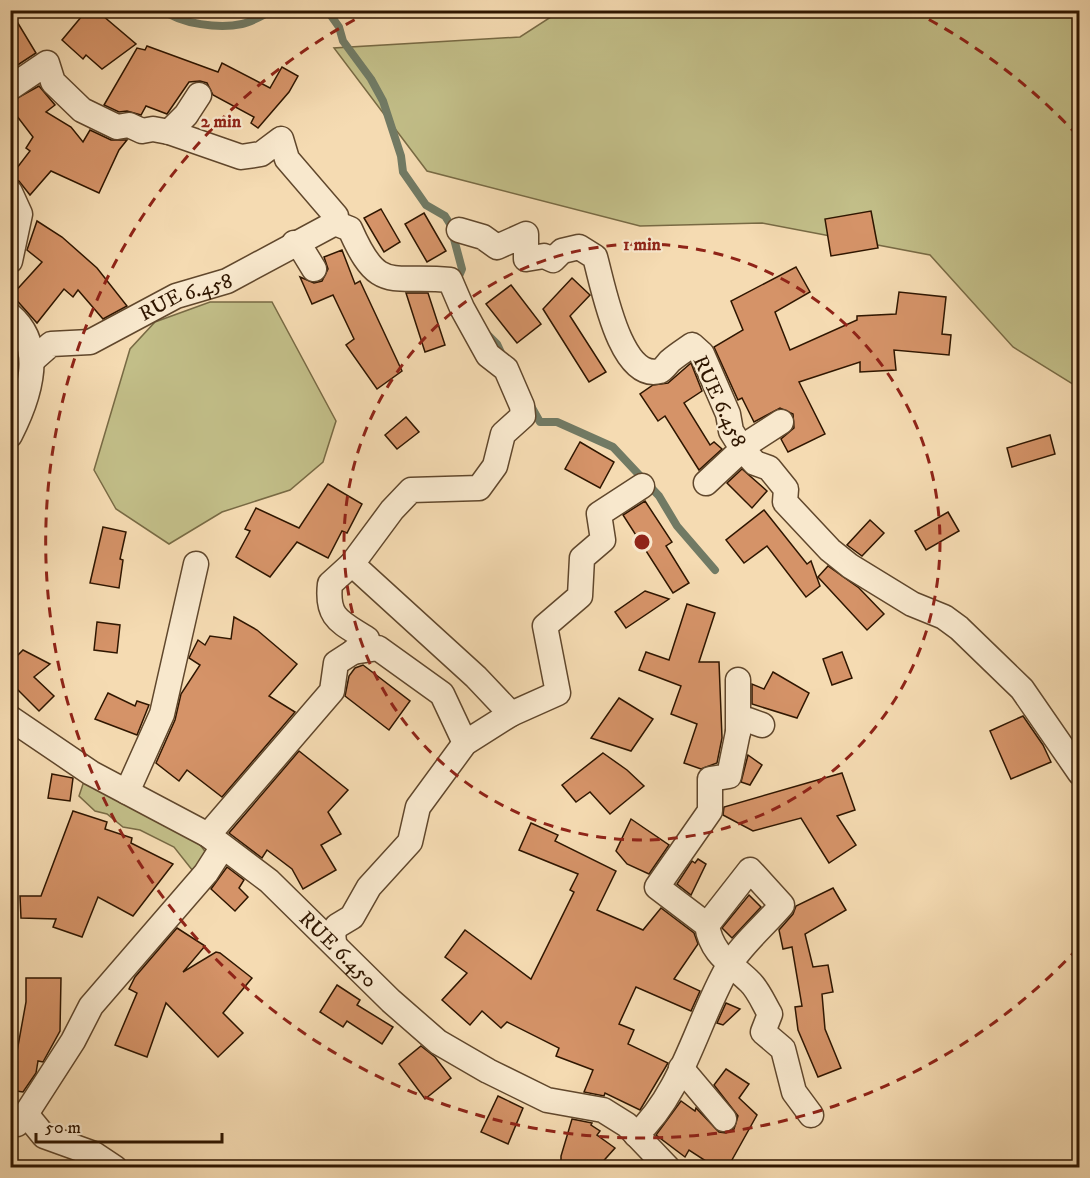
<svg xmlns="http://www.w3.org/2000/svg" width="1090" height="1178" font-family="'IM FELL DW Pica',serif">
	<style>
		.green { fill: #c2be88; stroke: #786a44; stroke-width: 1.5 }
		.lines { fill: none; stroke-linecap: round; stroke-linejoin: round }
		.stream { stroke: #717a64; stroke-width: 8 }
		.building { fill: #d59368; stroke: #2f1600; stroke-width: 1.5 }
		.street-casing { stroke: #60472c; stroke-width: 27 }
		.street { stroke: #f8e8cd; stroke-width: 24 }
		.ring { fill: none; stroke: #8f2418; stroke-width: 3; stroke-dasharray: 10 8 }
		.labels { text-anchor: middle; stroke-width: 4.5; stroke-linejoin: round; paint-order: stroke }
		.street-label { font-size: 21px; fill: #2f1600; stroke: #f8e8cd }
		.centre { fill: #8f2418; stroke: #f8e8cd; stroke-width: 3 }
		.ring-label { font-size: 18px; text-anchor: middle; font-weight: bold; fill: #8f2418; stroke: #f8e8cd; stroke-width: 4.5; stroke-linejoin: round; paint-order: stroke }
	</style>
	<rect width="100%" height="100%" fill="#f5dbb2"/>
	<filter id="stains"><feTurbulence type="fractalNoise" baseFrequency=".00333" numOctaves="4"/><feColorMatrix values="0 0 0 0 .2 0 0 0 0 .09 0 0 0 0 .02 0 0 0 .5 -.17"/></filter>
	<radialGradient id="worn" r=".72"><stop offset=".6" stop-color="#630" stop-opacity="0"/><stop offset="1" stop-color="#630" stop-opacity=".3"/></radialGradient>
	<!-- green -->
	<g class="green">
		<polygon points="560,11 1079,11 1079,388 1013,347 930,255 762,223 640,226 427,171 334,48 520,37"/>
		<polygon points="210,302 272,302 336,421 323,462 290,490 222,512 169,544 116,509 94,470 130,349 155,322"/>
		<polygon points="84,781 198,842 207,854 193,871 174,847 140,830 123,827 107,814 95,811 79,796"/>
	</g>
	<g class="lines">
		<!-- stream -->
		<g class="stream">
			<path d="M163,10C181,24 219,29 242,24C252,22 263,15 273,10"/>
			<polyline points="327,10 339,27 343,41 371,79 383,101 401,156 403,172 426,205 445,216 450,224 462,269 457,281"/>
			<polyline points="488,335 497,344 503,357"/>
			<polyline points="531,406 540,422 557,422 613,447 659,496 677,526 715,570"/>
		</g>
	</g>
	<!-- building -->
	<g class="building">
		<polygon points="10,10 36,53 10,70"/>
		<polygon points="87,10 96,10 136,44 102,69 86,55 83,59 62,40"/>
		<polygon points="147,46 218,72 222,63 270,88 282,67 298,76 289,92 258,128 251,123 254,117 213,95 207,83 200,81 189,82 167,114 146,106 141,115 127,111 119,112 104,105 137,48 145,50"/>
		<polygon points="39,86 55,105 46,112 71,127 83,142 90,130 111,140 127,140 119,150 99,193 51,171 30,195 19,181 10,177 30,151 26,148 33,137 10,107 10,102"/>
		<polygon points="381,209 400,242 384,252 364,218"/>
		<polygon points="871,211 878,248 831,256 825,219"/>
		<polygon points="424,213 446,251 427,262 405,224"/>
		<polygon points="37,221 62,237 97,268 127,306 103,319 78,290 73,297 64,289 37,323 12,295 42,262 27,250"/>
		<polygon points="342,250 355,284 360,281 402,371 377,389 346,345 354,339 333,295 312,304 300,277 314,283 322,281 328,269 324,257"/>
		<polygon points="796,267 810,292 775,312 790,350 857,320 857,316 896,314 899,292 946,297 942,334 951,335 949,355 894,350 896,370 860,372 860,362 799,382 825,434 788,452 781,439 794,428 793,414 780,408 754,422 742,398 738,400 714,347 743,330 731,301"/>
		<polygon points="572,278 590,295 570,316 606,372 589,382 543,309"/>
		<polygon points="511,285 541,324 517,343 486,304"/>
		<polygon points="406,293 428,293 445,345 425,352"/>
		<polygon points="691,363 702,391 684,403 710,445 714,442 722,449 699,470 665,416 658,421 640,394 653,385 668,383"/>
		<polygon points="406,417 419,432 397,449 385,435"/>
		<polygon points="1050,435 1055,454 1012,467 1007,448"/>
		<polygon points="580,442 614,462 600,488 565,469"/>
		<polygon points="742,469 767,491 752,508 727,483"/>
		<polygon points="328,484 362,504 347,533 342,531 328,558 297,542 270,577 236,557 250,531 245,529 256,508 299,528"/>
		<polygon points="645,501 672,542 666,546 689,583 673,593 623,515"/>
		<polygon points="764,510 807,564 811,561 820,586 806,597 767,546 744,563 726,540"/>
		<polygon points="948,512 959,531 926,550 915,531"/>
		<polygon points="870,520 884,533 862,556 847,545"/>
		<polygon points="103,527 126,532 120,559 123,560 119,588 90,583"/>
		<polygon points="828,566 859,588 884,614 867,630 818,577"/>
		<polygon points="645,591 669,599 626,628 615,612"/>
		<polygon points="687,604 715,613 699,662 719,662 722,738 717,763 701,769 684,763 697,724 671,714 681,686 639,670 646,652 669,660"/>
		<polygon points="234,617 257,630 297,664 269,696 295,712 222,797 187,770 179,781 156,763 175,720 181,694 200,665 189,658 198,640 205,645 210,636 231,639"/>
		<polygon points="97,622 120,625 117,653 94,650"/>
		<polygon points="23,650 50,664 34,677 54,696 39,711 10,682 10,663"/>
		<polygon points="842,652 852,678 832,685 823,659"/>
		<polygon points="363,665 410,701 389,730 345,696 349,676 355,668"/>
		<polygon points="773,672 809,693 797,718 752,704 752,684 764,689"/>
		<polygon points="108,693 135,706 137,701 149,705 137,735 95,719"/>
		<polygon points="619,698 653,719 631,751 591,738"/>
		<polygon points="1023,716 1043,745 1051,762 1011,779 990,731"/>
		<polygon points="299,751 348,790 328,812 341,834 321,845 336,870 303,889 292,869 267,850 262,858 229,833"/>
		<polygon points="603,753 627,770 644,786 610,814 590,792 576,802 562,785"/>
		<polygon points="748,755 762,765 750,785 741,782"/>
		<polygon points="842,773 855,810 837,816 856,845 829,863 801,818 753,831 723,815 724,807"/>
		<polygon points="52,774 73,778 70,801 48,798"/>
		<polygon points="73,811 107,822 105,829 132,838 131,843 173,864 133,916 98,897 82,937 53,927 56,919 21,918 20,896 41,896"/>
		<polygon points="631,819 669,845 649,874 627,864 616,851"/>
		<polygon points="531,823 558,835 555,841 616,871 597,910 643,930 661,908 694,933 698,944 674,979 700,991 691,1011 636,987 619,1024 634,1030 628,1044 668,1063 640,1110 605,1093 604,1096 584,1092 593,1070 556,1056 559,1048 507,1022 501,1028 482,1011 470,1025 442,1000 467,973 445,957 465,930 531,979 574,892 570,890 578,874 519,850"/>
		<polygon points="698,859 706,864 691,895 677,884 692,861 695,863"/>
		<polygon points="227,867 244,880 239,888 248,897 235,911 211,889"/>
		<polygon points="833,888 846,910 805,934 813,967 828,965 833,992 822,994 825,1029 841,1068 818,1077 798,1030 795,1007 802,1006 792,947 783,949 779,930 793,914 796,906"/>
		<polygon points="749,895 761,907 732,938 722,928"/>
		<polygon points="177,928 205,946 183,972 216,952 220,953 252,978 223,1013 243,1033 218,1057 166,1003 147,1057 115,1045 137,993 129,989 135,977"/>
		<polygon points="26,978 61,978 60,1031 43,1062 38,1061 36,1073 23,1092 10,1090 10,1067 14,1068 26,1002"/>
		<polygon points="337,985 360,1000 357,1005 393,1027 382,1044 347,1021 343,1027 320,1012"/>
		<polygon points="726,1003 740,1009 723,1025 717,1023"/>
		<polygon points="421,1046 435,1057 451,1078 425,1099 399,1064"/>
		<polygon points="726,1069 749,1084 739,1098 757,1115 728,1167 715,1167 689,1150 685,1157 656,1135 681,1101 695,1111 696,1108 719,1132 726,1133 734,1129 738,1116 714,1085"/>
		<polygon points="498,1096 523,1108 508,1144 481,1132"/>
		<polygon points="572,1119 592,1123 591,1125 600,1131 597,1135 615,1148 598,1167 561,1167 561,1156"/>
	</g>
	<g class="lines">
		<defs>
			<g id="street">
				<path d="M10,88L47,63L53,82L82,110L117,127L129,125L142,131L153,129L169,132L241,157L261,154L281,139L287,159L336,216L335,223L350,229C379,295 390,274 450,280L462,308L488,355L506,369L522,406L523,416L503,434L495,466L479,488L411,490L392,510L352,564L476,677L511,714L465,743L418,807L410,842L369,887L352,917L337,926L333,933L334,942"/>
				<polyline points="169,132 186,115 199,95"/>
				<polyline points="10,192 20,214 10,261"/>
				<path d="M459,230L483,237L497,247L526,234V259L544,256L553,260L562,251L579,247L595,257C603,285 620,382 660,371C663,370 668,363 670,361C677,355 685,350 692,345L702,354L709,370L728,414L731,431L743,450L755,463L769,468L786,489L785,502L830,550L850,566L912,604L944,617L959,628L1022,689L1080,773"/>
				<polyline points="294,243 303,251 314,269"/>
				<path d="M10,315C47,347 29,398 10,435"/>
				<path id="s1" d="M34,359L51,344L90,342L176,296L227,281L335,223"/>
				<polyline points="706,483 750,442 781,422"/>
				<polyline points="353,652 378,648 442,694 465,743"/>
				<path d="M738,680V732L729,776L710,779V811L657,887L707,925C711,953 730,963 749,981C758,989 764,1004 770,1014L763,1032L783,1049L794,1092L811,1115"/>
				<polyline points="511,714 558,693 545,626 580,596 582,558 603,540 599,514 642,486"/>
				<path id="s2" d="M10,718L91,773L208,835L269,881L391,1001L438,1042L488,1071L547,1100L603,1110L627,1125L668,1168"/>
				<polyline points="738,732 741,722 748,720 762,725"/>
				<polyline points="127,792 162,714 196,564"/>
				<path d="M208,835L332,691L336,663L353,652L367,639C341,622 326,619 330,584L352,564"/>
				<polyline points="681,1068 724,1119"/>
				<polyline points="26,1114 44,1136 94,1154 115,1168"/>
				<polyline points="10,1123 17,1124 26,1114 73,1041 91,1006 206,873 222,848"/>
				<path d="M636,1135C683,1092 697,1021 728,967C741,945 765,925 782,905L750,870L707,925"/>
			</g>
		</defs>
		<!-- street casing -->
		<use href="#street" class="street-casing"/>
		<!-- street -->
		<use href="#street" class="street"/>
	</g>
	<!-- distance rings -->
	<g class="ring">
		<circle cx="642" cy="542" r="298"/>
		<path d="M1078 948A596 596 0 1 1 371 11M913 11A596 596 0 0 1 1078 136"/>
	</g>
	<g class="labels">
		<!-- street labels -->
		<g class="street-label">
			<text dy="7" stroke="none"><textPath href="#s1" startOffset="168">RUE 6.458</textPath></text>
			<text transform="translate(720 401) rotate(65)" y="7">RUE 6.458</text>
			<text dy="7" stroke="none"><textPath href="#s2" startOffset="404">RUE 6.450</textPath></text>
		</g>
	</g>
	<circle cx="642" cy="542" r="9" class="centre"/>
	<g class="ring-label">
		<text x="221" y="127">2 min</text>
		<text x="642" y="250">1 min</text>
	</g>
	<!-- margin -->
	<rect width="1090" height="1178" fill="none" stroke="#f5dbb2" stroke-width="36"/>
	<rect x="12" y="12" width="1066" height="1154" fill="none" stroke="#2f1600" stroke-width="3"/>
	<rect x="18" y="18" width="1054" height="1142" fill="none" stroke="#2f1600" stroke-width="1.5"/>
	<!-- scale -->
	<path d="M36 1133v9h186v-9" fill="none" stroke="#2f1600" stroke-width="3"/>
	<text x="45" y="1133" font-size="18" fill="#2f1600" stroke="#f8e8cd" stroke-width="4.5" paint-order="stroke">50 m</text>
	<rect width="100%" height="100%" filter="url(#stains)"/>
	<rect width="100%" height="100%" fill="url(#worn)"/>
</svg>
